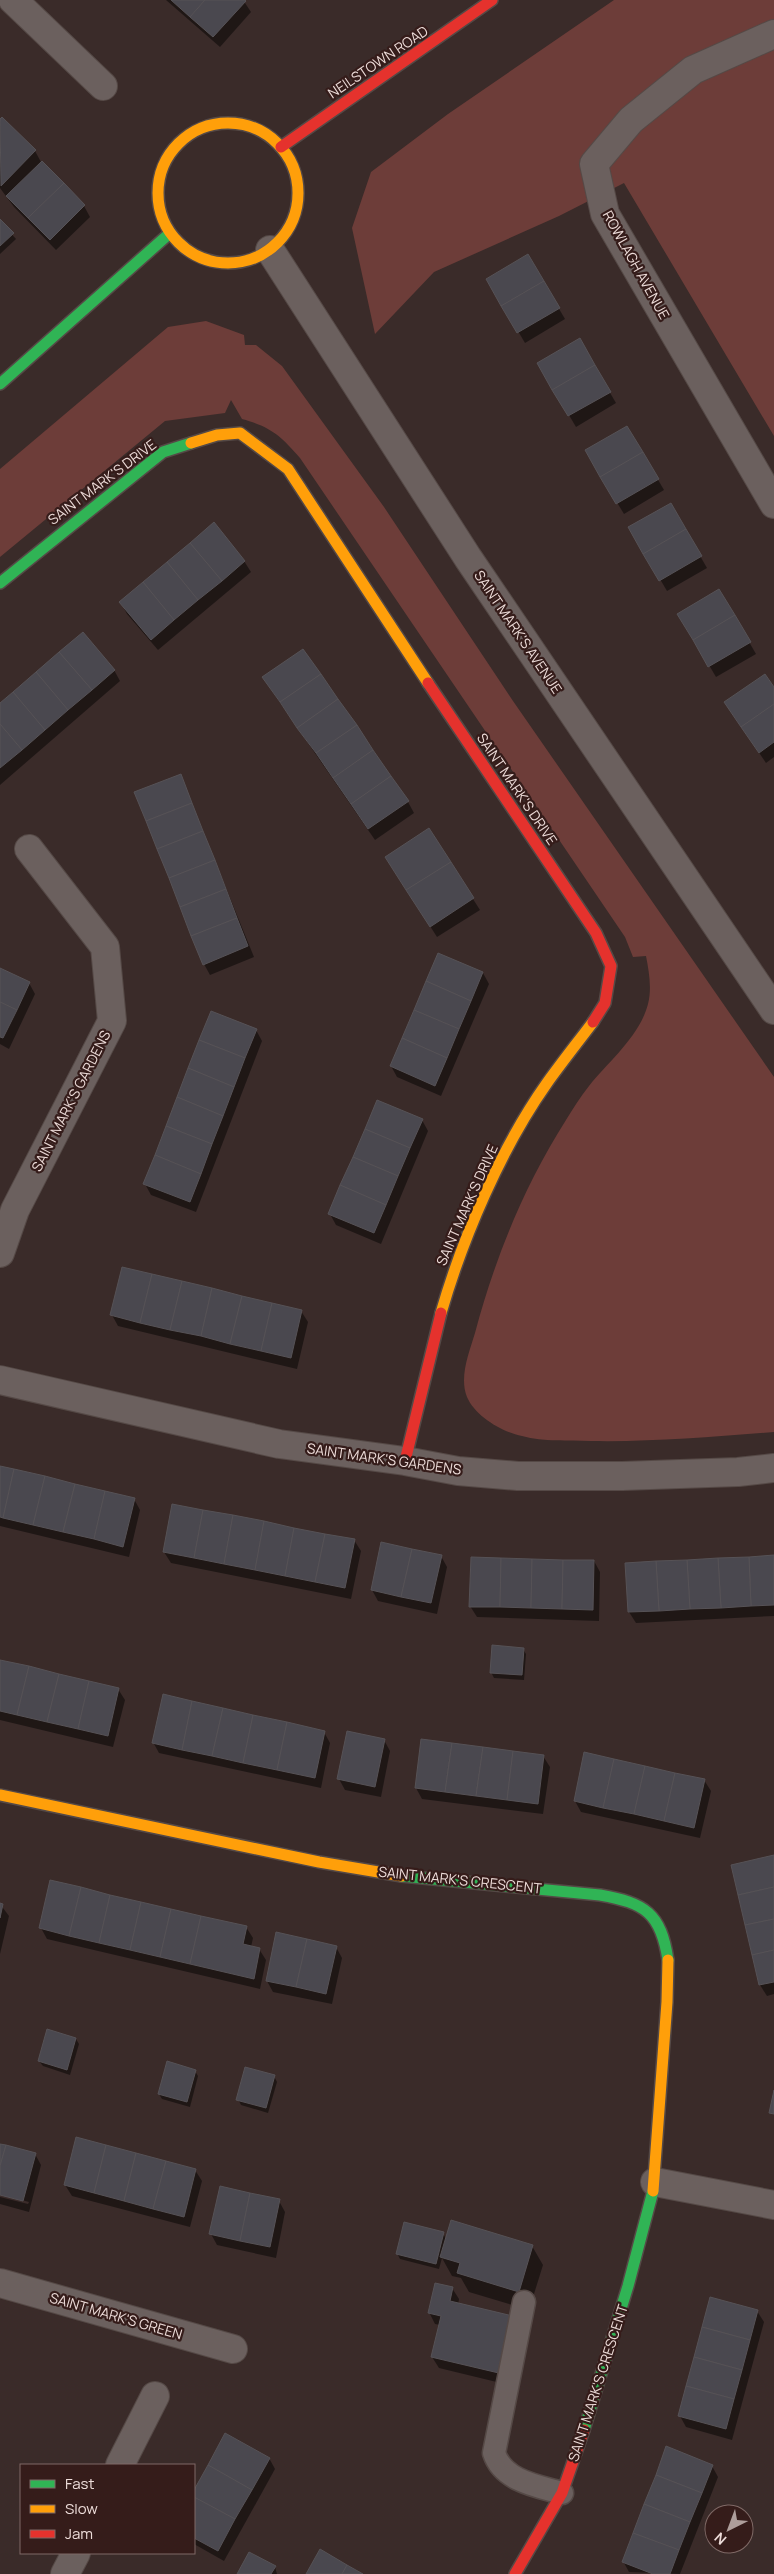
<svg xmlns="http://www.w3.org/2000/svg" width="774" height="2574" font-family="Manrope,sans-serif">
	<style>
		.green { fill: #6d3d39 }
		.shadow { fill: #0007 }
		.building { fill: #4a484f; stroke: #565256 }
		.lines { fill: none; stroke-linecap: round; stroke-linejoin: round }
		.lane-casing { stroke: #554946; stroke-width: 25 }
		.street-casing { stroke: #554946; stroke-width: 30 }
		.fast-casing { stroke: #554946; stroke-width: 14 }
		.slow-casing { stroke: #554946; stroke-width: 14 }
		.jam-casing { stroke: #554946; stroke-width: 14 }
		.lane { stroke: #6b605e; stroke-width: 22 }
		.street { stroke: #6b605e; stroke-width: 28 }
		.fast { stroke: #30b455; stroke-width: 11 }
		.slow { stroke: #ff9f0a; stroke-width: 11 }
		.jam { stroke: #e5322d; stroke-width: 11 }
		.labels { text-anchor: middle; stroke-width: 4.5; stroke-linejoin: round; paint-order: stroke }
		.street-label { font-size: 14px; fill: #eddcd9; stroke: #351c1a }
	</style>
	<rect width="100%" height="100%" fill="#3a2b29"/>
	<!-- green -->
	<g class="green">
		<polygon points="614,0 774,0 774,436 624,183 559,216 434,272 375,334 352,228 371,172 448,114"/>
		<path d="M206,321L244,335L245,345H256L282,366L384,507L513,701L774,1077V1432C713,1437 652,1442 591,1441C568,1440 544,1442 522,1436C502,1432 475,1416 467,1397C459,1377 469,1353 475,1333C495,1258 524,1186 566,1120C573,1109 580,1097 589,1086C608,1062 640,1036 648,1004C652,988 649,972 646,956L633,957L625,937L300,458C281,436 271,427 242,419L231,400L225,413L165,421L0,557V469L168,327Z"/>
	</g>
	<!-- shadow -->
	<g class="shadow">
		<polygon points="166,0 243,0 251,12 220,47"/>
		<polygon points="0,118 35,151 41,162 84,206 90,217 56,250 14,207 0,188"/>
		<polygon points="0,221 16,239 0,254"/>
		<polygon points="528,256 565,319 525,343 488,280"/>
		<polygon points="579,340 616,403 576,427 539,364"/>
		<polygon points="627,427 664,490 624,514 586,451"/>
		<polygon points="670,504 707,568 667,591 630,528"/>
		<polygon points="244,561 251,572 158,650 127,614 121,603"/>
		<polygon points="719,590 756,654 716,677 679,614"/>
		<polygon points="114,670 120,681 0,785 0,705"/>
		<polygon points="270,688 408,802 414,813 375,840"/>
		<polygon points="774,689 774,757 766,763 732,713"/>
		<polygon points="180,775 254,957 210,975 204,964"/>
		<polygon points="429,830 480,910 437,937 393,868"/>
		<polygon points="0,969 29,983 35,994 9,1049 0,1044"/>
		<polygon points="483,973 489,984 441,1096 397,1077 391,1066"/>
		<polygon points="256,1030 262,1041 196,1212 151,1195 145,1184"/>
		<polygon points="422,1120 428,1131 381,1244 336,1225 330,1214"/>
		<polygon points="301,1311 308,1322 297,1369 118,1326 112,1315"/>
		<polygon points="0,1467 134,1499 140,1510 129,1557 0,1526"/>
		<polygon points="354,1540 361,1551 351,1599 171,1563 164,1552"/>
		<polygon points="441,1556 447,1567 437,1614 378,1601 372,1590"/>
		<polygon points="774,1557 774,1616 636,1623 629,1612"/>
		<polygon points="594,1561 600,1572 599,1621 477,1617 470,1606"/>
		<polygon points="523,1649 526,1654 524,1680 494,1678 491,1672"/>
		<polygon points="0,1661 118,1689 125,1700 113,1747 0,1720"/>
		<polygon points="324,1732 330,1743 321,1788 159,1753 153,1742"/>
		<polygon points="384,1740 390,1751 381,1797 345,1790 339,1779"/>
		<polygon points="543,1756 550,1767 543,1814 422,1799 416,1788"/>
		<polygon points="704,1780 711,1791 700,1838 581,1812 575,1801"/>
		<polygon points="774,1856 774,1994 767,1996 760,1985 733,1866"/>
		<polygon points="0,1904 9,1916 0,1954"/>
		<polygon points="246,1927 253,1938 251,1947 259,1949 266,1960 260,1989 47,1939 41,1928"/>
		<polygon points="336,1947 342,1958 332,2004 273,1992 267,1981"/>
		<polygon points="76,2039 79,2044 70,2075 43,2066 39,2061"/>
		<polygon points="195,2071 198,2076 190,2107 162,2099 159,2094"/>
		<polygon points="274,2076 277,2082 268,2113 241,2105 238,2099"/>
		<polygon points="0,2145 35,2154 41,2165 29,2212 0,2204 0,2197 28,2204 29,2202 0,2194"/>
		<polygon points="195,2170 202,2181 190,2227 72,2196 65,2185"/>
		<polygon points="279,2201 285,2212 276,2258 217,2245 211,2234"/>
		<polygon points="443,2233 446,2239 532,2246 543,2265 529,2310 469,2292 461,2278 452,2276 442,2258 439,2269 400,2259 397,2253"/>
		<polygon points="452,2288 459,2299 458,2305 509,2385 439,2368 432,2357 440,2325 435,2324 429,2312"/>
		<polygon points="757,2311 764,2322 732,2440 686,2427 680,2416"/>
		<polygon points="226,2434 269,2458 275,2469 224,2561 194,2544 194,2493"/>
		<polygon points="712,2466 718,2477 680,2574 629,2572 623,2561"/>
		<polygon points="275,2567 277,2574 239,2574"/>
	</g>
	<!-- building -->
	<g class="building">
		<polygon points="171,0 205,0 190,17"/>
		<polygon points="205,0 245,0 246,1 213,37 190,17"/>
		<polygon points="2,117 36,150 1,186 0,119"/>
		<polygon points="42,161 64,183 28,218 6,196"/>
		<polygon points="64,183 85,205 50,240 28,218"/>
		<polygon points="0,219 14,233 0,246"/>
		<polygon points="528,254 544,281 501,306 486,279"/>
		<polygon points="544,281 560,308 517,333 501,306"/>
		<polygon points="580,338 595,365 552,390 537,363"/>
		<polygon points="595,365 611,392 568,416 552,390"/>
		<polygon points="627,426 643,452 600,477 585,450"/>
		<polygon points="643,452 659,479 616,504 600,477"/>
		<polygon points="671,503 686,529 643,554 628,527"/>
		<polygon points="214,522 245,561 222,581 190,543"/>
		<polygon points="686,529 702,556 659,581 643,554"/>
		<polygon points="190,543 222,581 198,600 167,562"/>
		<polygon points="167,562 198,600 174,620 143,582"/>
		<polygon points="143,582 174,620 151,640 119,602"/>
		<polygon points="719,589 735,615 693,640 677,614"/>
		<polygon points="735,615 751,642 708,667 693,640"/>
		<polygon points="83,632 115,670 92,690 59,652"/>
		<polygon points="303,649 321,674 280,702 262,677"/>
		<polygon points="59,652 92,690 68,710 36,672"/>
		<polygon points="36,672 68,710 45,730 13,692"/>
		<polygon points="321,674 338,699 297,728 280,702"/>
		<polygon points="765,674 774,687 774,704 741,727 724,702"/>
		<polygon points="13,692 45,730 22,750 0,724 0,703"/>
		<polygon points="338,699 357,725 316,753 297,728"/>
		<polygon points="774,704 774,742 759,753 741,727"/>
		<polygon points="0,724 22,750 0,768"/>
		<polygon points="357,725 373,750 333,778 316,753"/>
		<polygon points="373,750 391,776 351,804 333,778"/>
		<polygon points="181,774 192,803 146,821 134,792"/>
		<polygon points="391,776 409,801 368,829 351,804"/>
		<polygon points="192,803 203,831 157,849 146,821"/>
		<polygon points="429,828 451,862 406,890 385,857"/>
		<polygon points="203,831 215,860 169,878 157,849"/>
		<polygon points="215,860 226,889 180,907 169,878"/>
		<polygon points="451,862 474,898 430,927 406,890"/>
		<polygon points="226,889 237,918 191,936 180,907"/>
		<polygon points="237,918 248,946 203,965 191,936"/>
		<polygon points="438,953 483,972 471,1001 426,981"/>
		<polygon points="0,968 30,982 17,1010 0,1002"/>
		<polygon points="426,981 471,1001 459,1029 414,1010"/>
		<polygon points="0,1002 17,1010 3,1038 0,1037"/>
		<polygon points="414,1010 459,1029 447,1058 402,1038"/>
		<polygon points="211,1011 257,1029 245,1058 199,1040"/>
		<polygon points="402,1038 447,1058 435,1086 390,1066"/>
		<polygon points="199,1040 245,1058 234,1087 188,1068"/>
		<polygon points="188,1068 234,1087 223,1116 177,1097"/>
		<polygon points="177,1097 223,1116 212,1144 166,1126"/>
		<polygon points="377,1100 423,1119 410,1148 365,1129"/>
		<polygon points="166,1126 212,1144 201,1174 155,1155"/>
		<polygon points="365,1129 410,1148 398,1176 353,1157"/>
		<polygon points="155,1155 201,1174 190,1202 143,1184"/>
		<polygon points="353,1157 398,1176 386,1205 340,1185"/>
		<polygon points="340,1185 386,1205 374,1233 328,1214"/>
		<polygon points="122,1267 152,1274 140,1323 110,1315"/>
		<polygon points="152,1274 182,1281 170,1330 140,1323"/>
		<polygon points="182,1281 212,1288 201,1336 170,1330"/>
		<polygon points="212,1288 242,1296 230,1344 201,1336"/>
		<polygon points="242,1296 272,1303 261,1351 230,1344"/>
		<polygon points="272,1303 302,1310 291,1358 261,1351"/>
		<polygon points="0,1466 14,1469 3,1518 0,1517"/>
		<polygon points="14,1469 45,1476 33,1525 3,1518"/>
		<polygon points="45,1476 75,1484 63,1532 33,1525"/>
		<polygon points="75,1484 105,1491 94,1539 63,1532"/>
		<polygon points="105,1491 135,1498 123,1547 94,1539"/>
		<polygon points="172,1504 203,1510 194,1558 163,1552"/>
		<polygon points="203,1510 233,1515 224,1564 194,1558"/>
		<polygon points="233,1515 264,1521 255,1570 224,1564"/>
		<polygon points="264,1521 294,1528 285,1576 255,1570"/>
		<polygon points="294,1528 325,1534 315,1582 285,1576"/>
		<polygon points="325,1534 355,1539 345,1588 315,1582"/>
		<polygon points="381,1542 412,1549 401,1597 371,1590"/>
		<polygon points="412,1549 442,1555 431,1603 401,1597"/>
		<polygon points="774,1555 774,1605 751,1606 749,1557"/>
		<polygon points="471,1557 501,1558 500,1607 469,1607"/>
		<polygon points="749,1557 751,1606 721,1608 718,1558"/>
		<polygon points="501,1558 532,1559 531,1608 500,1607"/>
		<polygon points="718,1558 721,1608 690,1609 687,1560"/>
		<polygon points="532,1559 563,1560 562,1609 531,1608"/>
		<polygon points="563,1560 594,1560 593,1610 562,1609"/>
		<polygon points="687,1560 690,1609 659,1611 656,1561"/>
		<polygon points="656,1561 659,1611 628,1612 625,1563"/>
		<polygon points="492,1645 524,1648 522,1675 490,1673"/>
		<polygon points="0,1660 29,1666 17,1715 0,1711"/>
		<polygon points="29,1666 59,1674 47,1722 17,1715"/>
		<polygon points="59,1674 89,1681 78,1729 47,1722"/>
		<polygon points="89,1681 119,1688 108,1736 78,1729"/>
		<polygon points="163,1694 192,1701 182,1750 152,1743"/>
		<polygon points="192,1701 223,1708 212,1756 182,1750"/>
		<polygon points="223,1708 253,1715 243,1763 212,1756"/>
		<polygon points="253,1715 287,1722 277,1770 243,1763"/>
		<polygon points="287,1722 325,1731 315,1778 277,1770"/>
		<polygon points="347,1731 385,1739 375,1787 337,1779"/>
		<polygon points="421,1739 452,1743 445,1792 415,1788"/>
		<polygon points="452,1743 483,1747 476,1796 445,1792"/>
		<polygon points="483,1747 513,1751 507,1800 476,1796"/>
		<polygon points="513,1751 544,1755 538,1804 507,1800"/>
		<polygon points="584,1752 614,1759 603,1808 574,1801"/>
		<polygon points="614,1759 645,1766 634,1814 603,1808"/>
		<polygon points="645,1766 675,1773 664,1821 634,1814"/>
		<polygon points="675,1773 705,1779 694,1828 664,1821"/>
		<polygon points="774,1855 774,1887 738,1895 731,1865"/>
		<polygon points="50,1880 81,1887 69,1936 39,1928"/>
		<polygon points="81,1887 110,1895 99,1943 69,1936"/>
		<polygon points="774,1887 774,1919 745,1925 738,1895"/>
		<polygon points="110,1895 141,1902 130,1950 99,1943"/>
		<polygon points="141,1902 171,1909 160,1957 130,1950"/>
		<polygon points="0,1903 3,1904 0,1918"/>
		<polygon points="171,1909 201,1916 190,1964 160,1957"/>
		<polygon points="201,1916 247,1926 243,1944 260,1948 254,1979 190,1964"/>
		<polygon points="774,1919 774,1950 752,1955 745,1925"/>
		<polygon points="276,1932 307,1939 296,1987 266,1981"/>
		<polygon points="307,1939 337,1946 326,1994 296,1987"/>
		<polygon points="774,1950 774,1982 759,1985 752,1955"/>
		<polygon points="47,2029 76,2038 67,2070 38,2061"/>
		<polygon points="167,2061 196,2070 187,2102 158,2094"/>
		<polygon points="245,2067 275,2075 266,2108 236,2100"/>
		<polygon points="774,2090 774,2114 769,2113"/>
		<polygon points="76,2137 106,2145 94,2193 64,2185"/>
		<polygon points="0,2144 6,2145 0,2166"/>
		<polygon points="6,2145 36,2153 23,2201 0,2195 0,2166"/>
		<polygon points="106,2145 136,2153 124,2201 94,2193"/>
		<polygon points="136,2153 166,2161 153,2209 124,2201"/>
		<polygon points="166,2161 196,2169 184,2217 153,2209"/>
		<polygon points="220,2186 250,2193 240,2241 209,2234"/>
		<polygon points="250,2193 280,2199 270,2247 240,2241"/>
		<polygon points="451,2220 533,2245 519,2292 457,2273 460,2263 440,2257"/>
		<polygon points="404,2222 444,2232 436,2264 396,2254"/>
		<polygon points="435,2283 453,2287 450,2301 517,2317 503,2374 431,2357 441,2316 428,2313"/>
		<polygon points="710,2297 758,2310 750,2340 702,2327"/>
		<polygon points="702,2327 750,2340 742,2370 694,2357"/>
		<polygon points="694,2357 742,2370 734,2399 686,2386"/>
		<polygon points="686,2386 734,2399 726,2429 678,2416"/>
		<polygon points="225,2433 270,2458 252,2490 208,2465"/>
		<polygon points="666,2446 713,2465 702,2493 656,2475"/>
		<polygon points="208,2465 252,2490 235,2519 194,2497 194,2490"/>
		<polygon points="656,2475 702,2493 690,2522 644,2504"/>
		<polygon points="194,2497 235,2519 218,2551 194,2538"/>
		<polygon points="644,2504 690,2522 679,2550 633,2533"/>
		<polygon points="633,2533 679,2550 670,2574 653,2574 622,2562"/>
		<polygon points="320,2549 347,2565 342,2574 306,2574"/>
		<polygon points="249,2552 276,2566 271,2574 237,2574"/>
		<polygon points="347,2565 363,2574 342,2574"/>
	</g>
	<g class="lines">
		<defs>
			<path id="lane" d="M524,2302L494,2453C503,2481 537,2486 562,2493"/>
			<g id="street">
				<polyline points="13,0 103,86"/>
				<polyline points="774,34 693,70 631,120 594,164 605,214 774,504"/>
				<polyline points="270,250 468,558 774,1010"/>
				<polyline points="0,1253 15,1210 112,1021 105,947 29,849"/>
				<polyline points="0,1380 279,1444 405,1461 458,1471 518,1476 622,1476 738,1472 774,1468"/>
				<polyline points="655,2182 774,2205"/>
				<polyline points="0,2283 233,2349"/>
				<polyline points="120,2465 155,2396"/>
				<polyline points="65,2574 76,2553"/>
			</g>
			<g id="fast">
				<polyline points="0,384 170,233"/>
				<polyline points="0,583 163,452 191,443"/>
				<path d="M402,1876L600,1895C645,1903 661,1913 668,1960"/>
				<polyline points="584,2430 628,2286 653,2191"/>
			</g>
			<g id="slow">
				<circle cx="228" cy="193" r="70"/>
				<polyline points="191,443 217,435 240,433 288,469 428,683"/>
				<path d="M441,1313C463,1237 501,1148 547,1083C562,1062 578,1042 593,1022"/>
				<polyline points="0,1795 319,1862 402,1876"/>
				<polyline points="653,2191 667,2002 668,1960"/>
			</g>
			<g id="jam">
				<polyline points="281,147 492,0"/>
				<polyline points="428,683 596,933 611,966 605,1003 593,1022"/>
				<polyline points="405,1461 441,1313"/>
				<polyline points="515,2574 562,2493 584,2430"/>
			</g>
		</defs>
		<!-- lane casing -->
		<use href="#lane" class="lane-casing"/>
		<!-- street casing -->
		<use href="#street" class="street-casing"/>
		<!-- fast casing -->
		<use href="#fast" class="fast-casing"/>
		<!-- slow casing -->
		<use href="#slow" class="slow-casing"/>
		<!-- jam casing -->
		<use href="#jam" class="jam-casing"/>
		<!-- lane -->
		<use href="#lane" class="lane"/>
		<!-- street -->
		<use href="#street" class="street"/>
		<!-- fast -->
		<use href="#fast" class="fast"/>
		<!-- slow -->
		<use href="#slow" class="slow"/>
		<!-- jam -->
		<use href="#jam" class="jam"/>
	</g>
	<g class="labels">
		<!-- street labels -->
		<g class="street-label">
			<text transform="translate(378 62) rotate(-34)" y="5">NEILSTOWN ROAD</text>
			<text transform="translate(636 265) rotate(61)" y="5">ROWLAGH AVENUE</text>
			<text transform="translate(102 482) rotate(-37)" y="5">SAINT MARK'S DRIVE</text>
			<text transform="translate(518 632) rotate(56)" y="5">SAINT MARK'S AVENUE</text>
			<text transform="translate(517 789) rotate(56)" y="5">SAINT MARK'S DRIVE</text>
			<text transform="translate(71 1101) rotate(-63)" y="5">SAINT MARK'S GARDENS</text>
			<text transform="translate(467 1205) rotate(-66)" y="5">SAINT MARK'S DRIVE</text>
			<text transform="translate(384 1459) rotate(8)" y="5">SAINT MARK'S GARDENS</text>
			<text transform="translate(460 1880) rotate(6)" y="5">SAINT MARK'S CRESCENT</text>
			<text transform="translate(116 2316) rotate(16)" y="5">SAINT MARK'S GREEN</text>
			<text transform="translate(598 2383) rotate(-72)" y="5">SAINT MARK'S CRESCENT</text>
		</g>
	</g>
	<!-- legend -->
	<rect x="20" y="2464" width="175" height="90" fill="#351c1a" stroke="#7f6966"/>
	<rect x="30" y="2480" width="25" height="8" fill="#30b455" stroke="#7f6966"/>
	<text x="65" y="2489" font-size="15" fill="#eddcd9">Fast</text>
	<rect x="30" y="2505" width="25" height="8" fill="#ff9f0a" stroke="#7f6966"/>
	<text x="65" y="2514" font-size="15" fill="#eddcd9">Slow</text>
	<rect x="30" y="2530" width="25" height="8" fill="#e5322d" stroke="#7f6966"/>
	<text x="65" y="2539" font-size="15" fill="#eddcd9">Jam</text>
	<!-- north arrow -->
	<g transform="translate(729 2529) rotate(222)"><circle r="24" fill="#351c1a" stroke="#7f6966"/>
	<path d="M0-4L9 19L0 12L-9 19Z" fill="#ae9e9b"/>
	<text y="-8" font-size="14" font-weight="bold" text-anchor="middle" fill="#eddcd9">N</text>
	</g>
</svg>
